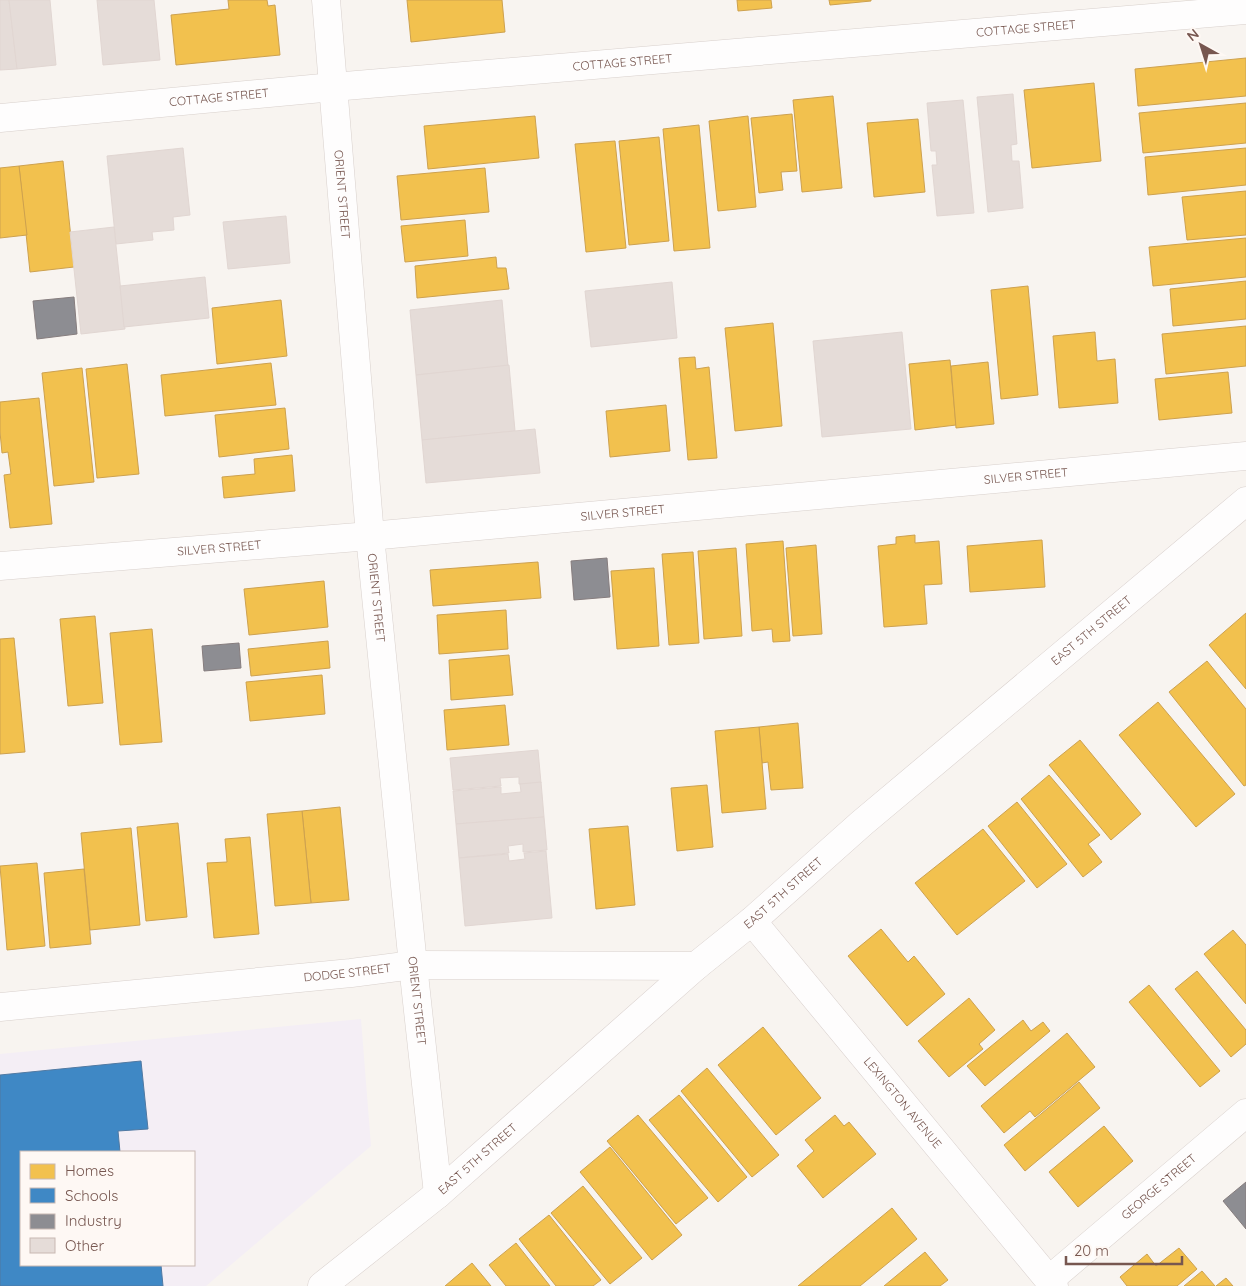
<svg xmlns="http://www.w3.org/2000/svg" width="1246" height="1286" font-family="Quicksand,sans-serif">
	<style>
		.education { fill: #f4eef5; fill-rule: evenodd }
		.homes { fill: #f2c14e; stroke: #cda14f }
		.schools { fill: #3f88c5; stroke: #5079a2 }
		.industry { fill: #8d8d92; stroke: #867d7e }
		.building { fill: #e5dcd8; stroke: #e1d6d2 }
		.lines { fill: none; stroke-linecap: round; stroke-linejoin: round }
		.street-casing { stroke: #d8d0cc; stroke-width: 29 }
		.secondary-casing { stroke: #d8cfcc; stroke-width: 29 }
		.street { stroke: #fefdfd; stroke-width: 28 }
		.secondary { stroke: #fefdfd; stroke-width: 28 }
		.labels { text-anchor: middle; stroke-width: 5; stroke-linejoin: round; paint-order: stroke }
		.street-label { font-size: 12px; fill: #775750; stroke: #fef8f4 }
	</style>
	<rect width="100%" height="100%" fill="#f8f4f0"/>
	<!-- education -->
	<path class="education" d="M361,1019L371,1146L206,1286H0V1054ZM21,1152H194V1265H21Z"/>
	<!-- homes -->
	<g class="homes">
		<polygon points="228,0 267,0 268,6 275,5 280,55 176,65 171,15 229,9"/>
		<polygon points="407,0 502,0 505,32 411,42"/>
		<polygon points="737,0 771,0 772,8 738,11"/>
		<polygon points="829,0 871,0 871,1 830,5"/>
		<polygon points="1246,58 1246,96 1138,106 1135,69"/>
		<polygon points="1094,83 1101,161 1032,168 1024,90"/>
		<polygon points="833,96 842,188 802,192 793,100"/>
		<polygon points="1246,103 1246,143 1143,153 1139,113"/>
		<polygon points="792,114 797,171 781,172 783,190 759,193 751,118"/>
		<polygon points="535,116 539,158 428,169 424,126"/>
		<polygon points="748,116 756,207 718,211 709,121"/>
		<polygon points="918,119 925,192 874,197 867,123"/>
		<polygon points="699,125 710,248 674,251 663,129"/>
		<polygon points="659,137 669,241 629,245 619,141"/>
		<polygon points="615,141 626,248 586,252 575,144"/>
		<polygon points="1246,148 1246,185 1148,195 1145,157"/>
		<polygon points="63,161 74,267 30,272 19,166"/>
		<polygon points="19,166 27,235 0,238 0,168"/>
		<polygon points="485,168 489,212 401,220 397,176"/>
		<polygon points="1246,191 1246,235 1187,240 1182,197"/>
		<polygon points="465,220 468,256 405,262 401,226"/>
		<polygon points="1246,238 1246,277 1153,286 1149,247"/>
		<polygon points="496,257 497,268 506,268 509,289 417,298 415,266"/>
		<polygon points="1246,281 1246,319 1173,326 1170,289"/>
		<polygon points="1028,286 1038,395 1001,399 991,290"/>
		<polygon points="281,300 287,356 217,364 212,308"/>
		<polygon points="773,323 782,426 735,431 725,328"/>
		<polygon points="1246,326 1246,366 1166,374 1162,334"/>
		<polygon points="1095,332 1097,361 1115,359 1118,403 1059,408 1053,336"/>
		<polygon points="695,357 696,369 709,367 717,458 688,460 679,358"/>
		<polygon points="950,360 956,425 915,430 909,364"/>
		<polygon points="988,362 994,424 956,428 951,366"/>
		<polygon points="271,363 276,405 165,416 161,375"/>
		<polygon points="127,364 139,474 97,478 86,369"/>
		<polygon points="82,368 94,482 54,486 42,373"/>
		<polygon points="1228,372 1232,413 1159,420 1155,379"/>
		<polygon points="39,398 52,524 10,528 4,475 11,474 8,452 2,453 0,432 0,402"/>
		<polygon points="666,405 670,451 610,457 606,411"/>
		<polygon points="285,408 289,449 219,457 215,415"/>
		<polygon points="292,455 295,491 224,498 222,477 255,474 254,459"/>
		<polygon points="915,535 915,543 939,541 942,584 924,585 927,624 884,627 878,546 896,544 896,537"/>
		<polygon points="1042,540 1045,587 970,592 967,546"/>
		<polygon points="783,541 790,641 773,642 772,629 752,631 746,544"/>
		<polygon points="816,545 822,634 793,636 786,548"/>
		<polygon points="736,548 742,636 704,639 698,551"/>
		<polygon points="693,552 699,643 669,645 662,554"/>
		<polygon points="538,562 541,598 433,606 430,570"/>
		<polygon points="654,568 659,646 617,649 611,571"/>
		<polygon points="324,581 328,627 249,635 244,589"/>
		<polygon points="506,610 508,649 439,654 437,615"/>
		<polygon points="1246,613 1246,689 1209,645"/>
		<polygon points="95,616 103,703 68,706 60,619"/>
		<polygon points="152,629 162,742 120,745 110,633"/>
		<polygon points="14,638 25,752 0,754 0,639"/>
		<polygon points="328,641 330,668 251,676 248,649"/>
		<polygon points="509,655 513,695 451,700 449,660"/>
		<polygon points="1207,661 1246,709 1246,785 1244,786 1169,692"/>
		<polygon points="322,675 325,714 250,721 246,682"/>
		<polygon points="1158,702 1235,794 1196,827 1119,735"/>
		<polygon points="505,705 509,745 447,750 444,710"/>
		<polygon points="798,723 803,788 771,790 768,762 762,763 759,727"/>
		<polygon points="759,727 766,809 722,813 715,731"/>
		<polygon points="1080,740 1141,814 1111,840 1049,765"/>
		<polygon points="1049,775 1100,835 1088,844 1102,862 1083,877 1021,799"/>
		<polygon points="707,785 713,847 677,851 671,788"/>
		<polygon points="1017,802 1067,864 1037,888 988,826"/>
		<polygon points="340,807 349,900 311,903 302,811"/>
		<polygon points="302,811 311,903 275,906 267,814"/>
		<polygon points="178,823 187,917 146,921 137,827"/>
		<polygon points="628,826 635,905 596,909 589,829"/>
		<polygon points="131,828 140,925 90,930 81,833"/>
		<polygon points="983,829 1025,881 957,935 915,883"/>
		<polygon points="250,837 259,934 214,938 207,863 227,862 225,839"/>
		<polygon points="37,863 45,946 7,950 0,866"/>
		<polygon points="84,869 91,944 50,948 44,873"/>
		<polygon points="881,929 908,962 914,956 945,994 907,1026 848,956"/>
		<polygon points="1233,930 1246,945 1246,1004 1204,954"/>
		<polygon points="1197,971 1246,1030 1246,1044 1231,1057 1175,989"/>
		<polygon points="1149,985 1220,1071 1200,1087 1129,1002"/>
		<polygon points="969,998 995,1030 979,1044 983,1049 949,1077 918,1041"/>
		<polygon points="1023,1020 1031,1031 1043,1022 1050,1031 985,1086 967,1066"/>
		<polygon points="763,1027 821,1098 776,1135 718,1065"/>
		<polygon points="1067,1033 1095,1067 1035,1117 1030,1111 1004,1133 981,1106"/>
		<polygon points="707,1068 779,1155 752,1177 681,1091"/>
		<polygon points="1079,1082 1100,1108 1025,1171 1004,1145"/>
		<polygon points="679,1095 747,1177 718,1202 649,1120"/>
		<polygon points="638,1115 708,1198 676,1224 607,1141"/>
		<polygon points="835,1115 844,1126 849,1122 876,1154 823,1198 797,1166 814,1151 805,1140"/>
		<polygon points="1104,1126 1133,1161 1078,1207 1049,1172"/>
		<polygon points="610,1147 682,1235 652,1260 580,1172"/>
		<polygon points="583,1186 642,1258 610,1284 551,1213"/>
		<polygon points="892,1208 917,1239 860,1286 798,1286"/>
		<polygon points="549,1215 601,1280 593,1286 556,1286 519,1239"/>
		<polygon points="516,1243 550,1286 506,1286 489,1265"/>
		<polygon points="1179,1248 1197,1269 1177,1286 1127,1286 1120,1277 1147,1254 1156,1266"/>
		<polygon points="925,1252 948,1280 940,1286 884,1286"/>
		<polygon points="472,1263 491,1286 445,1286"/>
		<polygon points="1202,1271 1215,1286 1184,1286"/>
		<polygon points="1226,1278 1233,1286 1216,1286"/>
	</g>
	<!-- schools -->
	<polygon class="schools" points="141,1061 148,1129 118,1131 120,1152 21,1152 21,1265 161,1265 163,1286 0,1286 0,1075"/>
	<!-- industry -->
	<g class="industry">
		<polygon points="74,297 77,334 37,339 33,301"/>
		<polygon points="607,558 610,597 574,600 571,561"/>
		<polygon points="239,643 241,668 204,671 202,646"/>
		<polygon points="1246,1182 1246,1229 1223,1201"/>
	</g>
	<!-- building -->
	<g class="building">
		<polygon points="0,0 9,0 17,69 0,70"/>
		<polygon points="9,0 50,0 56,65 17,69"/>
		<polygon points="97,0 154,0 160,60 103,65"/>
		<polygon points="1013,94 1017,144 1011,145 1012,161 1019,161 1023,208 988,212 977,97"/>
		<polygon points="963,100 974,213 937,216 932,165 937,165 936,151 931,151 927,103"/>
		<polygon points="183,148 190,215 173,217 174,230 152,232 153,240 116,244 107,156"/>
		<polygon points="286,216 290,263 228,269 223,222"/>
		<polygon points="114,227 125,329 81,334 70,232"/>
		<polygon points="205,277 209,318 124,327 120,286"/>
		<polygon points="672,282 677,338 591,347 585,291"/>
		<polygon points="502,300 508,366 416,375 410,310"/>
		<polygon points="902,332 911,429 822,437 813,341"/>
		<polygon points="509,365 515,431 422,440 416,375"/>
		<polygon points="535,429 540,473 426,483 422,440"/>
		<polygon points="538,750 541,783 519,784 519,777 500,778 501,786 453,790 450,758"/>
		<polygon points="541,782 544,817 456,824 453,791 501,787 501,794 521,792 520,784"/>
		<polygon points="544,817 547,850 523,852 523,844 508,846 509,853 459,858 456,824"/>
		<polygon points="546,851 552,918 465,926 459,858 508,854 509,861 525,859 524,853"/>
	</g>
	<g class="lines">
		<defs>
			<g id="street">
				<path id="s1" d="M326,0L370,536L413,965L438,1194"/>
				<path id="s2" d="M0,118L333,87L1246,10"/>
				<path id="s3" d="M0,566L370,536L1246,456"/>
				<path id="s4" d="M0,1007L351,973L413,965L696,966"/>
				<path id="s5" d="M1049,1280L1246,1113"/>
			</g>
			<g id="secondary">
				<path id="s6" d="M752,921L1054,1286"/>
				<path id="s7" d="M322,1286L438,1194L696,966L752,921L862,823L1246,501"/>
			</g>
		</defs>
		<!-- street casing -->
		<use href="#street" class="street-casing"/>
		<!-- secondary casing -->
		<use href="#secondary" class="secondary-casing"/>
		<!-- street -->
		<use href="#street" class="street"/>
		<!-- secondary -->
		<use href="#secondary" class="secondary"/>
	</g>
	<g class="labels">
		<!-- street labels -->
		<g class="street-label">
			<text dy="4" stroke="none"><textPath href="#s2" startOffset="1030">COTTAGE STREET</textPath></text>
			<text dy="4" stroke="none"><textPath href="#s2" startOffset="625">COTTAGE STREET</textPath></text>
			<text dy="4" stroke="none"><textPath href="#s2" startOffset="220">COTTAGE STREET</textPath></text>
			<text dy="4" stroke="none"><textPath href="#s1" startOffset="195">ORIENT STREET</textPath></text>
			<text dy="4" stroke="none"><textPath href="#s3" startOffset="1030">SILVER STREET</textPath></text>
			<text dy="4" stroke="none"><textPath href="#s3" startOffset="625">SILVER STREET</textPath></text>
			<text dy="4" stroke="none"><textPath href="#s3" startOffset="220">SILVER STREET</textPath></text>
			<text dy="4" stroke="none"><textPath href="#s1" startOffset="600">ORIENT STREET</textPath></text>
			<text dy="4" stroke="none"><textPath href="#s7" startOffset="1011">EAST 5TH STREET</textPath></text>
			<text dy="4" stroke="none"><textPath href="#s7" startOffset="606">EAST 5TH STREET</textPath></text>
			<text dy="4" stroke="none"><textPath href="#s4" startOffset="349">DODGE STREET</textPath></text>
			<text dy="4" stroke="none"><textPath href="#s1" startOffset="1005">ORIENT STREET</textPath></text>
			<text dy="4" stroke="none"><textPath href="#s6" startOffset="236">LEXINGTON AVENUE</textPath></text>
			<text dy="4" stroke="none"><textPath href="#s7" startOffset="201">EAST 5TH STREET</textPath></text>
			<text dy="4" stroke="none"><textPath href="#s5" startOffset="144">GEORGE STREET</textPath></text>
		</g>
	</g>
	<!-- legend -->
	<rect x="20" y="1151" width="175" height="115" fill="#fef8f4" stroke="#c8b8b2"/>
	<rect x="30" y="1164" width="25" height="15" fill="#f2c14e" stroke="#c8b8b2"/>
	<text x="65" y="1176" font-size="15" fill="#775750">Homes</text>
	<rect x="30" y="1188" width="25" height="15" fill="#3f88c5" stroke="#c8b8b2"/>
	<text x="65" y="1201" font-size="15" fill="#775750">Schools</text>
	<rect x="30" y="1214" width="25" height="15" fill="#8d8d92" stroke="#c8b8b2"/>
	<text x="65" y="1226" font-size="15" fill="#775750">Industry</text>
	<rect x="30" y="1238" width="25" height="15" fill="#e5dcd8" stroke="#c8b8b2"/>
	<text x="65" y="1251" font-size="15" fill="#775750">Other</text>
	<!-- north arrow -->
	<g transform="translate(1201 45) rotate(321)" stroke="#fef8f4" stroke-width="4" paint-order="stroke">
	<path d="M0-4L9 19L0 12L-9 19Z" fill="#775750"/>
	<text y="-8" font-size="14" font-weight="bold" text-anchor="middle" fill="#775750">N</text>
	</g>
	<!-- scale -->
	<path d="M1066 1256v8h116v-8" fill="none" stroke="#775750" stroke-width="2.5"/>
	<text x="1074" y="1256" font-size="15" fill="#775750" stroke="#fef8f4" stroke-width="4" paint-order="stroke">20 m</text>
</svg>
